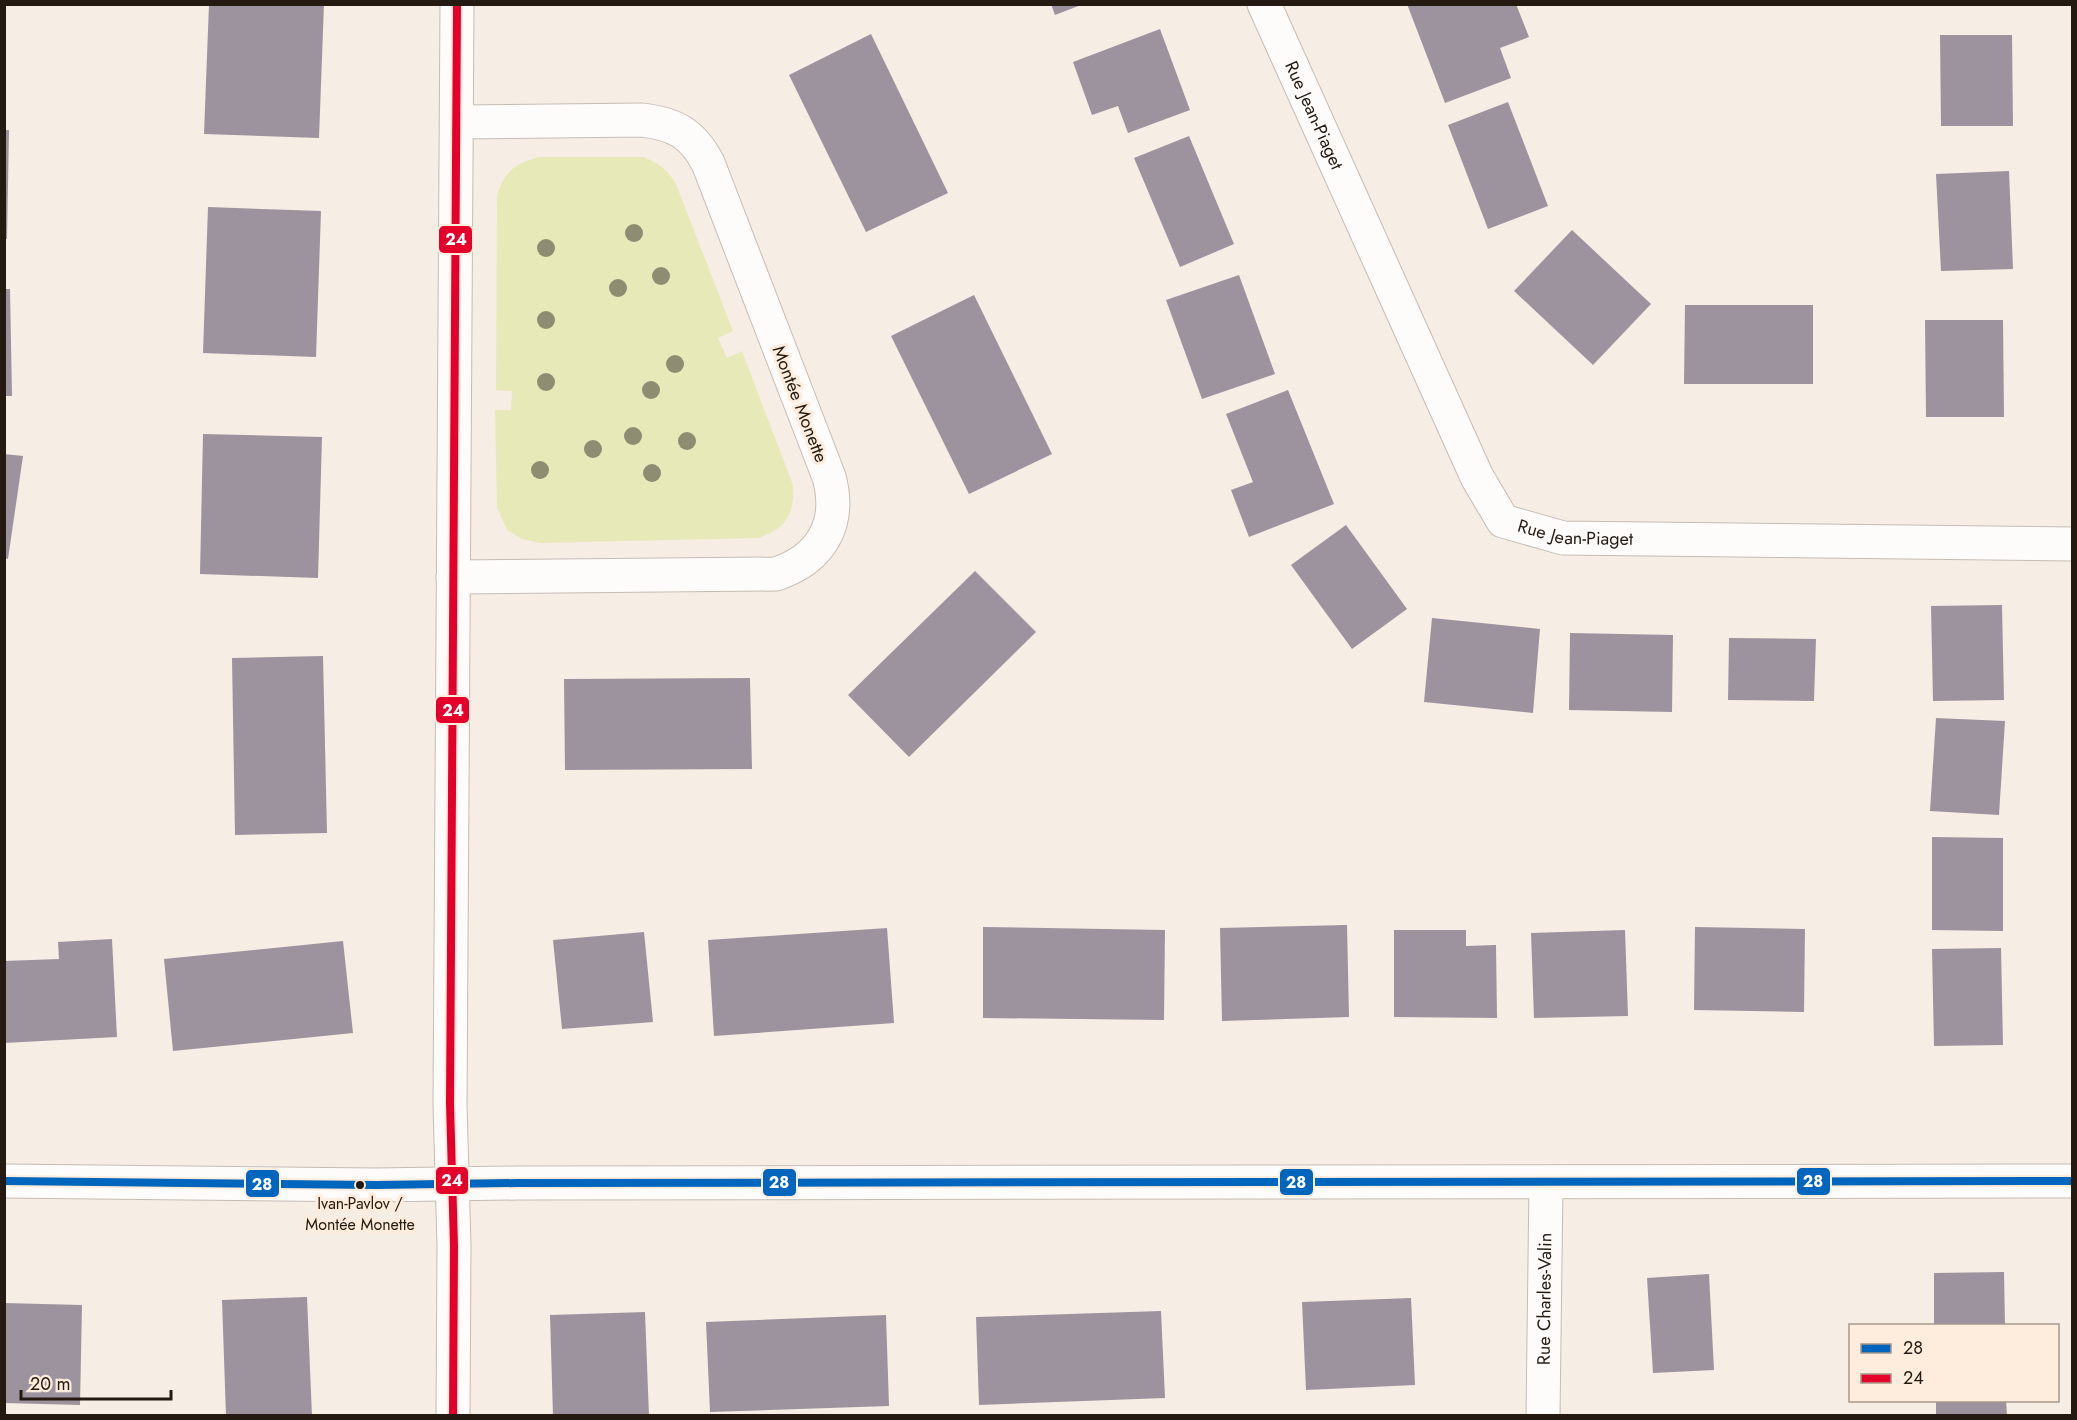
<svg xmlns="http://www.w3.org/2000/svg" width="2077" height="1420" font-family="Jost,sans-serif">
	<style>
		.green { fill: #e8e9b9 }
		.building { fill: #9d939f }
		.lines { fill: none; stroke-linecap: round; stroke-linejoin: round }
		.minor-casing { stroke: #c5bcb4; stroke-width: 35 }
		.minor { stroke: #fefcfb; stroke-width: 33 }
		.bus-1-casing { stroke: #feecdd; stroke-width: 12 }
		.bus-2-casing { stroke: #feecdd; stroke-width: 12 }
		.bus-1 { stroke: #0065bd; stroke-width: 8 }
		.bus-2 { stroke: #e4002b; stroke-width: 8 }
		.tree { fill: #8e8d71 }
		.bus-dot { fill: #241a11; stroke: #feecdd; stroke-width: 2 }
		.labels { text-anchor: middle; stroke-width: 6; stroke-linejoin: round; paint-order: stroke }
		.bus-label { font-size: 16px; fill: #241a11; stroke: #feecdd }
		.street-label { font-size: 18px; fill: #241a11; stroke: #feecdd }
		.line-badge { stroke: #feecdd; stroke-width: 2 }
		.badge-label { font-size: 16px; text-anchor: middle; font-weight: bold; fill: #fff }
	</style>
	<rect width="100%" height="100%" fill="#f6ede5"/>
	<!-- green -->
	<path class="green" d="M539,157H643C659,163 667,169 676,184L733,331L718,338L727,358L742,351L793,485C795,514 786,528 759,538L540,543L522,539L507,530L497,508L495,410H511L512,391L496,390L497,195C505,171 514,164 539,157Z"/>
	<!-- building -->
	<g class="building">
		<polygon points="209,4 324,4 319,138 204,134"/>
		<polygon points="1051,4 1081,4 1081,5 1055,15"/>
		<polygon points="1407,4 1516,4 1529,37 1500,48 1511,78 1445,103"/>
		<polygon points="1160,29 1190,110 1128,133 1118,106 1092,115 1073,62"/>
		<polygon points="871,34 948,193 866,232 789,75"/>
		<polygon points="1940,35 2012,35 2013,126 1941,126"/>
		<polygon points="1508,102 1548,206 1488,229 1448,125"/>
		<polygon points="4,130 9,130 7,239 4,239"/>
		<polygon points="1189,136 1234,244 1180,267 1134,158"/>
		<polygon points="2009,171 2013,269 1941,271 1936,174"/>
		<polygon points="208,207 321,211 316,357 203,353"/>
		<polygon points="1572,230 1651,304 1593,365 1514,291"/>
		<polygon points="1239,275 1275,374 1202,399 1166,300"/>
		<polygon points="4,289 10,289 12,396 4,396"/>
		<polygon points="974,295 1052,454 969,494 891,336"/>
		<polygon points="1685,305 1813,305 1813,384 1684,384"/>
		<polygon points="1925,320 2003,320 2004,417 1926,417"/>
		<polygon points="1288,390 1334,504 1249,537 1231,490 1253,482 1226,414"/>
		<polygon points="203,434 322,437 318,578 200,574"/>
		<polygon points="4,454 23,456 8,559 4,558"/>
		<polygon points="1346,525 1407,609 1352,649 1291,565"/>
		<polygon points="975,571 1036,632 909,757 848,695"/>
		<polygon points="2002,605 2004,700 1933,701 1931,606"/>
		<polygon points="1432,618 1540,629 1533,713 1424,702"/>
		<polygon points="1570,633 1673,635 1672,712 1569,710"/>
		<polygon points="1729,638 1816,639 1814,701 1728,700"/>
		<polygon points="323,656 327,833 235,835 232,658"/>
		<polygon points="750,678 752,769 565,770 564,679"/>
		<polygon points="1936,718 2005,721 1999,815 1930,811"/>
		<polygon points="1932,837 2003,838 2003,931 1932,930"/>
		<polygon points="1347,925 1349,1017 1222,1021 1220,928"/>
		<polygon points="983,927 1165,930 1164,1020 983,1018"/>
		<polygon points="1695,927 1805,929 1804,1012 1694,1010"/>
		<polygon points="887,928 894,1023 714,1036 708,940"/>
		<polygon points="1394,930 1466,930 1466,946 1496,945 1497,1018 1394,1017"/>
		<polygon points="1625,930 1628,1016 1534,1018 1531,933"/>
		<polygon points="644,932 653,1022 562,1029 553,940"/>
		<polygon points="112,939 117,1037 4,1043 4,961 59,959 58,942"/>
		<polygon points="343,941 353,1033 173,1051 164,959"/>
		<polygon points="2001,948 2003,1045 1934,1046 1932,949"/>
		<polygon points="2004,1272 2005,1326 1934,1326 1934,1273"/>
		<polygon points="1709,1274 1714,1370 1653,1373 1647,1278"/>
		<polygon points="307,1297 312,1416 226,1416 222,1300"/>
		<polygon points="1411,1298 1415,1385 1306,1390 1302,1302"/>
		<polygon points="4,1303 82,1305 80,1405 4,1403"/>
		<polygon points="1161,1311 1165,1398 979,1405 976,1317"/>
		<polygon points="645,1312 649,1416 553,1416 550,1315"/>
		<polygon points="886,1315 889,1406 710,1412 706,1322"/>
		<polygon points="1936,1400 2006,1400 2007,1416 1936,1416"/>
	</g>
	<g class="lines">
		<defs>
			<g id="minor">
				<path id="s1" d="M1264,4L1477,477L1503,521L1563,538L2072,544"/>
				<path d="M453,577L776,574C821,559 842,524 829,477L708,163C692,133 675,124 642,120L457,122"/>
				<polyline points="4,1181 376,1185 518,1183 2072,1181"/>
				<polyline points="453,1416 454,1246 450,1104 457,4"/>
				<path id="s2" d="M1543,1416L1546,1183"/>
			</g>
		</defs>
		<!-- minor casing -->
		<use href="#minor" class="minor-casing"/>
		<!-- minor -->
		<use href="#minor" class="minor"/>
		<defs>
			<polyline id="bus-1" points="4,1181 376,1185 518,1183 2072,1181"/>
			<polyline id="bus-2" points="453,1416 454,1246 450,1104 457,4"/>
		</defs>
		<!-- bus-1 casing -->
		<use href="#bus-1" class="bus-1-casing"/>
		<!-- bus-2 casing -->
		<use href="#bus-2" class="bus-2-casing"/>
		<!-- bus-1 -->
		<use href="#bus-1" class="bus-1"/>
		<!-- bus-2 -->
		<use href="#bus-2" class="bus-2"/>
	</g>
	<!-- trees -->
	<g class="tree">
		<circle cx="634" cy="233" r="9"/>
		<circle cx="546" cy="248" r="9"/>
		<circle cx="661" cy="276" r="9"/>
		<circle cx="618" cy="288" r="9"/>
		<circle cx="546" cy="320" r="9"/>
		<circle cx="675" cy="364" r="9"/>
		<circle cx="546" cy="382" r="9"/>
		<circle cx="651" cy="390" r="9"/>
		<circle cx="633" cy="436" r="9"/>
		<circle cx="687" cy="441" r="9"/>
		<circle cx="593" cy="449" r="9"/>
		<circle cx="540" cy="470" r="9"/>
		<circle cx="652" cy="473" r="9"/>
	</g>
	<!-- markers -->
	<circle class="bus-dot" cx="360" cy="1185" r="5"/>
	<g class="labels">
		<!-- bus labels -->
		<g class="bus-label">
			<text x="360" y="1209">Ivan-Pavlov /<tspan x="360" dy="21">Montée Monette</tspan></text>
		</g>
		<!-- street labels -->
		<g class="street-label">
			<text dy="6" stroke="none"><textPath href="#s1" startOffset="122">Rue Jean-Piaget</textPath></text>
			<text transform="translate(800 404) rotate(69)" y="6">Montée Monette</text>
			<text dy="6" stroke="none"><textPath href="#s1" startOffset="644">Rue Jean-Piaget</textPath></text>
			<text dy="6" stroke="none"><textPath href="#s2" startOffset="117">Rue Charles-Valin</textPath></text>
		</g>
	</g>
	<g class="line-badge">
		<rect x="438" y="225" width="35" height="29" rx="6" fill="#e4002b"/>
		<rect x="435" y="696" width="35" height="28" rx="6" fill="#e4002b"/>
		<rect x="435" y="1166" width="34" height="29" rx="6" fill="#e4002b"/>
		<rect x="1796" y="1167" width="35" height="29" rx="6" fill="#0065bd"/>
		<rect x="1279" y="1168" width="35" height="28" rx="6" fill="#0065bd"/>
		<rect x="762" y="1168" width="35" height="29" rx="6" fill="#0065bd"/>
		<rect x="245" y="1169" width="35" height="29" rx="6" fill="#0065bd"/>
	</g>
	<g class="badge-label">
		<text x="456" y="245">24</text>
		<text x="453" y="716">24</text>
		<text x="452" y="1186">24</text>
		<text x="1813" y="1187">28</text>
		<text x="1296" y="1188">28</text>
		<text x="779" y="1188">28</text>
		<text x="262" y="1190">28</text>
	</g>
	<!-- border -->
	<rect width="2077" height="1420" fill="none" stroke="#241a11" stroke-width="12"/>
	<!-- legend -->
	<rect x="1849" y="1324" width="210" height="78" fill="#feecdd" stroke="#a7988b" stroke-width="1.5"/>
	<rect x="1861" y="1344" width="30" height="9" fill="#0065bd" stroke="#a7988b" stroke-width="1.5"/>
	<text x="1903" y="1354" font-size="18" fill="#241a11">28</text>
	<rect x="1861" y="1374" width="30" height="9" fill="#e4002b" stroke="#a7988b" stroke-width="1.5"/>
	<text x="1903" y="1384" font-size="18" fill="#241a11">24</text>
	<!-- scale -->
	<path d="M21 1390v9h150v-9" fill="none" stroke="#241a11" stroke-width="3"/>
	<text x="30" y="1390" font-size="18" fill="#241a11" stroke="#feecdd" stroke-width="4.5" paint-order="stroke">20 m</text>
</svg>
